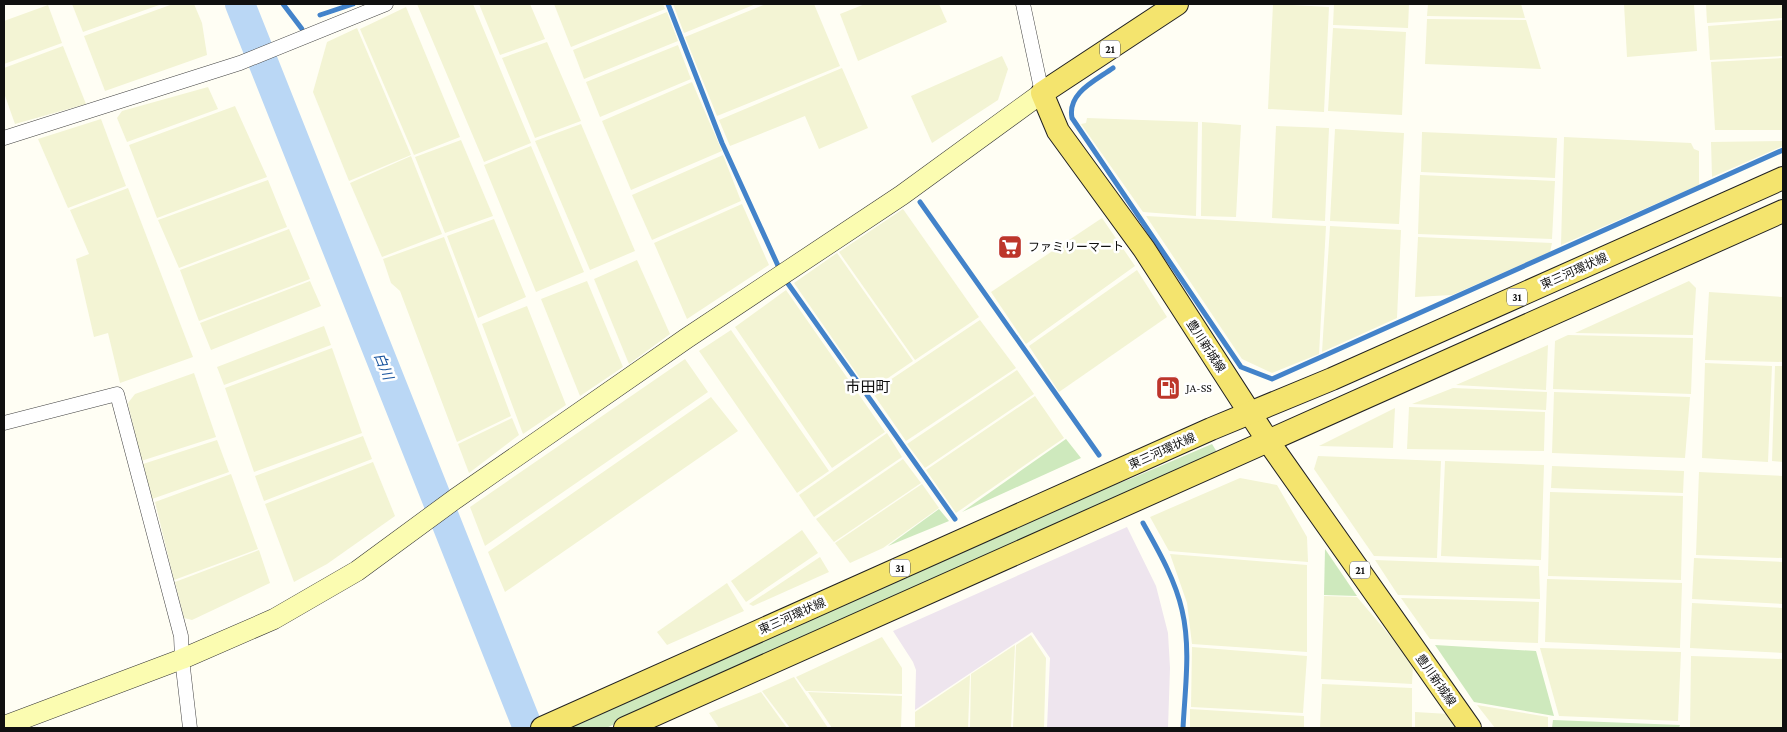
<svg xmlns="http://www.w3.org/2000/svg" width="1787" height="732" font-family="'Crimson Pro','Noto Sans JP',serif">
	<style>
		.industrial { fill: #eee5ee }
		.farmland { fill: #f3f4d4 }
		.green { fill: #cee9bd }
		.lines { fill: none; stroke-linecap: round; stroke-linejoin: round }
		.stream { stroke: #4383ca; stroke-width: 5 }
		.river { stroke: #bad7f5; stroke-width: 30 }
		.street-casing { stroke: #434343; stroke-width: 15 }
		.secondary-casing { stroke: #323232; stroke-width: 21 }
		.primary-casing { stroke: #212121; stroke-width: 24 }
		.street { stroke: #fff; stroke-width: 14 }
		.secondary { stroke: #fbfcb1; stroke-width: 20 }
		.primary { stroke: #f4e46e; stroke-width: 22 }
		.labels { text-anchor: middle; stroke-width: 5; stroke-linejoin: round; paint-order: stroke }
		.shield { fill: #fff; stroke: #585858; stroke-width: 1 }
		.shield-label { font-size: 11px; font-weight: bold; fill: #101010 }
		.poi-label { font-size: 12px; fill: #101010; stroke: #fff; text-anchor: start }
		.street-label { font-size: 12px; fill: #101010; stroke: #fff }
		.water-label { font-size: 14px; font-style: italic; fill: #1c569f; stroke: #fff }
		.quarter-label { font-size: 15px; fill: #101010; stroke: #fff }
	</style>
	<rect width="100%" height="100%" fill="#fffef4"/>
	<!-- industrial -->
	<polygon class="industrial" points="1127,527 1156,586 1168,633 1170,668 1168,728 1047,728 1050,658 1032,632 915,710 916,670 913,662 893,631"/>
	<!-- farmland -->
	<g class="farmland">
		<polygon points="72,4 162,4 83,32"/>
		<polygon points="173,4 194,4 202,23 207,55 105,91 84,36"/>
		<polygon points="417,4 473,4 531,143 484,162"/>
		<polygon points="479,4 530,4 545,39 500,55"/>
		<polygon points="554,4 663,4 665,9 571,47"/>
		<polygon points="673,4 756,4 684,33"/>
		<polygon points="766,4 814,4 840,66 717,116 685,37"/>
		<polygon points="865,4 939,4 947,22 858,61 840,14"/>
		<polygon points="1273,4 1329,7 1324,112 1268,109"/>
		<polygon points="1334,4 1409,4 1408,28 1333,25"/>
		<polygon points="1428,4 1521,4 1525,18 1427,16"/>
		<polygon points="1624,4 1694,4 1697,51 1627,57"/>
		<polygon points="1706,4 1783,4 1783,18 1707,23"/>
		<polygon points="48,5 62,43 4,64 4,21"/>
		<polygon points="406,7 460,137 414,155 360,29"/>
		<polygon points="667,12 678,41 584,79 573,50"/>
		<polygon points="1427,19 1526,20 1541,69 1425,64"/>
		<polygon points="1783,20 1783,56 1710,60 1708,26"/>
		<polygon points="357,28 411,155 349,181 313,92 327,42"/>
		<polygon points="1333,28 1406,32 1402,115 1328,111"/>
		<polygon points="547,42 581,121 535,138 502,58"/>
		<polygon points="678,45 691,79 600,117 586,82"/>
		<polygon points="63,46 86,104 15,124 4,93 4,68"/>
		<polygon points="1002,56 1008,69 998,100 932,143 911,96"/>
		<polygon points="1783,58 1783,130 1715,130 1711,62"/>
		<polygon points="842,68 868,128 819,149 805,116 730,146 719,120"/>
		<polygon points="692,82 722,151 631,190 602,121"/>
		<polygon points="208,87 218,109 127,142 117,118 122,111"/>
		<polygon points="235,106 267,177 157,218 129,145"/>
		<polygon points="1087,118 1198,122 1196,216 1143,212 1081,124 1086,123"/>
		<polygon points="101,119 126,186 68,208 38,139"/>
		<polygon points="1202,122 1241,125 1236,217 1201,216"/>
		<polygon points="581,124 635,251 590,270 535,141"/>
		<polygon points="1276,126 1329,128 1325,221 1272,218"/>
		<polygon points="1335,129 1404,133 1399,224 1330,221"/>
		<polygon points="1422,132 1557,138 1555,178 1421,172"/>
		<polygon points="1564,137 1691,143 1694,149 1699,151 1699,185 1561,245"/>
		<polygon points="461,140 493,216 445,233 415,157"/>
		<polygon points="1783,141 1783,146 1712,177 1711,142"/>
		<polygon points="531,146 584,272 536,292 484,165"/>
		<polygon points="723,155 741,201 652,240 632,195"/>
		<polygon points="411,156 442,234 382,257 350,183"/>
		<polygon points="1420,175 1555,181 1552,239 1418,234"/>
		<polygon points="268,180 287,227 179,268 158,220"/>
		<polygon points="128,188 193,357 120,383 108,333 94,337 76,259 89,254 70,210"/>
		<polygon points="742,204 769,265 687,319 654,243"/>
		<polygon points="903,209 979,317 915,360 839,252"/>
		<polygon points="1146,216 1326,226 1319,354 1272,373 1242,359"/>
		<polygon points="1102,218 1135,266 1026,344 991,292"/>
		<polygon points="494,219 526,297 478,318 447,236"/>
		<polygon points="1330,226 1401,230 1397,318 1322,352"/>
		<polygon points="289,229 310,279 199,321 180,270"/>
		<polygon points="444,237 511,416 457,442 400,291 391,283 383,259"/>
		<polygon points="1418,237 1552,243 1550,252 1452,295 1415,297"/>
		<polygon points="837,253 913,361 869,391 794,283"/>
		<polygon points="637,260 670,334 629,364 594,279"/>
		<polygon points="1137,270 1167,317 1059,392 1029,346"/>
		<polygon points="310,281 321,306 211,350 200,323"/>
		<polygon points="587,281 623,367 580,396 541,299"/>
		<polygon points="1689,281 1696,288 1693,335 1575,333"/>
		<polygon points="786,290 885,432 832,468 735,327"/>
		<polygon points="1709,292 1783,297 1783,362 1705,360"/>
		<polygon points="527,306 566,405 523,434 482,324"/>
		<polygon points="980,320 1016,368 906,441 872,392"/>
		<polygon points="324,326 331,345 224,385 217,367"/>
		<polygon points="731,330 829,471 797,493 699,351"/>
		<polygon points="1568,335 1693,338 1691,394 1553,389 1555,341"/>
		<polygon points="1548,345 1546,390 1456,385"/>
		<polygon points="332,348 362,433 254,472 225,388"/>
		<polygon points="685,359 708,392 485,546 470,507"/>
		<polygon points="1705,363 1772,366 1768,462 1702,458"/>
		<polygon points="1775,366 1783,366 1783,462 1772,461"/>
		<polygon points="1017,370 1034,394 925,468 907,444"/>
		<polygon points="194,373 216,437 141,461 128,403 135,394"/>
		<polygon points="1453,388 1547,392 1546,410 1412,404"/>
		<polygon points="1554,392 1690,397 1685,458 1552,453"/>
		<polygon points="1035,396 1064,438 956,513 926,470"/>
		<polygon points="711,397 738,431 505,592 488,552"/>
		<polygon points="1409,407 1545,412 1544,451 1407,449"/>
		<polygon points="1395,408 1393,448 1319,446"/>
		<polygon points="512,418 519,435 469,473 458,444"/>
		<polygon points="887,433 902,457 814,517 799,495"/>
		<polygon points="363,436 372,459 264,501 255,476"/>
		<polygon points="217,440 229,472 152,499 143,464"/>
		<polygon points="1318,456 1441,461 1437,558 1374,556 1314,469"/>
		<polygon points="903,459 921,483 834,542 816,519"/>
		<polygon points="1445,461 1544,465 1541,560 1441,556"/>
		<polygon points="373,462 395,516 327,564 294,582 265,504"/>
		<polygon points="1552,466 1684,471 1683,493 1551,488"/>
		<polygon points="1699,472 1783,476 1783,558 1696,555"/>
		<polygon points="231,474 258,549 174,580 155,502"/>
		<polygon points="1240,478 1277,485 1307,537 1308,562 1169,551 1150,517"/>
		<polygon points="922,484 939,508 883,548 850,563 835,543"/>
		<polygon points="1550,492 1683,496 1681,580 1548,576"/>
		<polygon points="802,530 818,553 746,602 731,581"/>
		<polygon points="259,550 270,583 192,620 184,618 175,582"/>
		<polygon points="1170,554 1307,565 1307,652 1192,644 1187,603"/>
		<polygon points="820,557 829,572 753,606 749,604"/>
		<polygon points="1694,558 1783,562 1783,604 1692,599"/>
		<polygon points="1375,560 1539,566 1540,599 1398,595"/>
		<polygon points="1547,579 1682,583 1680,648 1545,642"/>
		<polygon points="727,583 744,611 667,645 657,632"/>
		<polygon points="1324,596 1357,597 1413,663 1412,684 1321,679"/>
		<polygon points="1401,598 1539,602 1538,643 1430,639"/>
		<polygon points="1692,603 1783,608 1783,653 1690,648"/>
		<polygon points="1031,635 1046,658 1044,728 1013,728 1016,645"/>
		<polygon points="882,637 902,668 902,694 806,691 796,677"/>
		<polygon points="1015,645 1011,728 970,728 971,674"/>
		<polygon points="1192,647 1307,656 1303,713 1191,707"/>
		<polygon points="1540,648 1681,652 1678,721 1559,716"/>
		<polygon points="1691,656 1783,659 1783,728 1690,728"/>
		<polygon points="970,675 968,728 915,728 915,712"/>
		<polygon points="794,677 828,728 790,728 762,691"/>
		<polygon points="1322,684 1412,688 1412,728 1320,728"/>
		<polygon points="761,692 787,728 719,728 709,713"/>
		<polygon points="808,692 902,696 901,728 832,728"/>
		<polygon points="1477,705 1548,717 1548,728 1495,728"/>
		<polygon points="1190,709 1304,716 1304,728 1190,728"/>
		<polygon points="1415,712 1449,714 1459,728 1415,728"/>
	</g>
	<!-- green -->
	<g class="green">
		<polygon points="1066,439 1081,458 962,512"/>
		<polygon points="1212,444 1220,457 606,728 558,728 1039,512 1130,479"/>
		<polygon points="939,509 949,521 888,546"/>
		<polygon points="1325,549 1357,596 1324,595"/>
		<polygon points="1435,645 1536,651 1554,716 1474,702"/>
		<polygon points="1553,720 1680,725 1679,728 1552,728"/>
	</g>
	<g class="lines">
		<!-- stream -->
		<g class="stream">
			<polyline points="283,4 302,29"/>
			<polyline points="668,4 722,143 780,270"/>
			<polyline points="320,15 353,4"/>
			<path d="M1113,68C1095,81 1067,93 1072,118L1241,367L1272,379L1783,150"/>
			<polyline points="920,202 1099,455"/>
			<polyline points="784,278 955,519"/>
			<path d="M1143,523C1158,550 1175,579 1182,610C1191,648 1185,689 1183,728"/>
		</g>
		<!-- river -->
		<polyline class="river" points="240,4 528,728"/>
		<defs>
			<g id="street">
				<polyline points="1023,4 1042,93"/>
				<polyline points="4,138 240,63 386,4"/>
				<polyline points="4,423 117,394 181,636 182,659 190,728"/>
			</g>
			<polyline id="secondary" points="4,726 182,659 274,619 357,571 455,499 687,338 902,195 1042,93"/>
			<g id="primary">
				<polyline points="1177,4 1042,93 1058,131 1144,249 1268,441 1470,728"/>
				<polyline points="542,728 1211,429 1332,379 1783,178"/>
				<polyline points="625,728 1783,211"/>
			</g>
		</defs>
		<!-- street casing -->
		<use href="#street" class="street-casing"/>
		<!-- secondary casing -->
		<use href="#secondary" class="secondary-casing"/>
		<!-- primary casing -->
		<use href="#primary" class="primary-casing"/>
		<!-- street -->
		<use href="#street" class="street"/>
		<!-- secondary -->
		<use href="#secondary" class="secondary"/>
		<!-- primary -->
		<use href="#primary" class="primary"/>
	</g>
	<!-- icons -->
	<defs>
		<symbol id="supermarket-square" viewBox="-11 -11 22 22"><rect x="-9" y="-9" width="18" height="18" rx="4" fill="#bd362b" stroke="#fff"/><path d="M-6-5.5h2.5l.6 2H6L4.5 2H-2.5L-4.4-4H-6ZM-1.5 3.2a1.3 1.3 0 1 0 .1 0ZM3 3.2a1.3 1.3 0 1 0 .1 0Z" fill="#fff"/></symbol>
		<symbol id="fuel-square" viewBox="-11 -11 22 22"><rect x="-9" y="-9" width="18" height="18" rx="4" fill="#bd362b" stroke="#fff"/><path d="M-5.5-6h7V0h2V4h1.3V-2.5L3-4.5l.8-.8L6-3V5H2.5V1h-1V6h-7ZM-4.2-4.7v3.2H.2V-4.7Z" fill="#fff"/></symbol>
	</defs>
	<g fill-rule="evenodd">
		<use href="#supermarket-square" x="996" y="233" width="28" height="28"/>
		<use href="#fuel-square" x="1154" y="374" width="28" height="28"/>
	</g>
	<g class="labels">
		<!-- shield labels -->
		<g class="shield">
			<rect x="1100" y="40.5" width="20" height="17" rx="4"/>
			<rect x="1507" y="288.5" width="20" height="17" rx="4"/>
			<rect x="890" y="559.5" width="20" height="17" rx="4"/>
			<rect x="1350" y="561.5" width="20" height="17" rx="4"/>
		</g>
		<g class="shield-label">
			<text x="1110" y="53">21</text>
			<text x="1517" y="301">31</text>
			<text x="900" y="572">31</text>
			<text x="1360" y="574">21</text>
		</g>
		<!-- poi labels -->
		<g class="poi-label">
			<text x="1028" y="251">ファミリーマート</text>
			<text x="1186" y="392">JA-SS</text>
		</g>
		<!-- street labels -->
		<g class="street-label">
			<text transform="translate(1574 271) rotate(-24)" y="4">東三河環状線</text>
			<text transform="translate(1206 346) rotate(57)" y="4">豊川新城線</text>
			<text transform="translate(1162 451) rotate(-24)" y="4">東三河環状線</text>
			<text transform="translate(792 616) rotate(-24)" y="4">東三河環状線</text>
			<text transform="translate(1436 680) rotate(55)" y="4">豊川新城線</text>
		</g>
		<!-- water labels -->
		<g class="water-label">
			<text transform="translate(384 366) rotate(68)" y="5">白川</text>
		</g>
		<!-- quarter labels -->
		<g class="quarter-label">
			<text x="868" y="392">市田町</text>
		</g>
	</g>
	<!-- border -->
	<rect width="1787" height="732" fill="none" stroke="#101010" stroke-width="10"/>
</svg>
